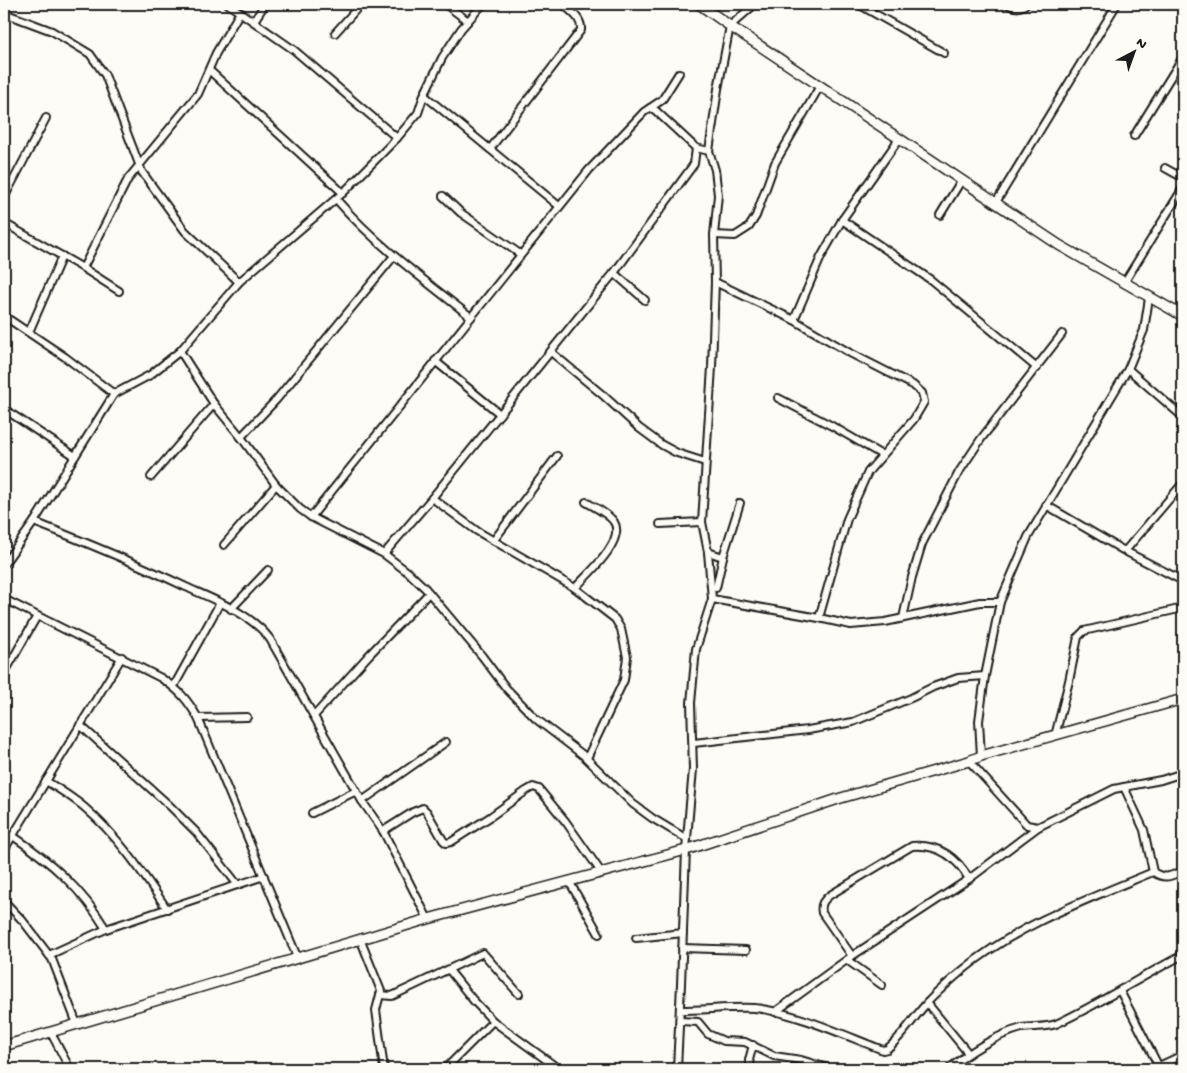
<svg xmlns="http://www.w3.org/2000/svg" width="1187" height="1073" font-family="'Gochi Hand',sans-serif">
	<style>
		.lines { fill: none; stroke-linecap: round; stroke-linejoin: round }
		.street-casing { stroke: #1c1c1c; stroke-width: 10 }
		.secondary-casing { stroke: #1c1c1c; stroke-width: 12 }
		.street { stroke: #fdfcf7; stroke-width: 6 }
		.secondary { stroke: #fdfcf7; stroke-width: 9 }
	</style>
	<rect width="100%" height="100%" fill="#fdfcf7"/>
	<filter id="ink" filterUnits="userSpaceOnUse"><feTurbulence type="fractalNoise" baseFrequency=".02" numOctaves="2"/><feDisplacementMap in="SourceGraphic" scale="10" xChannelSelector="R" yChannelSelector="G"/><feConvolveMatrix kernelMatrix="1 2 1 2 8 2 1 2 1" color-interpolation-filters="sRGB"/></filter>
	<g filter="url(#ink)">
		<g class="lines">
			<defs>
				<g id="street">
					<polyline points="228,4 294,50 397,138"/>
					<polyline points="445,4 468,21"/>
					<polyline points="858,4 944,53"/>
					<path d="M1007,4C1014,8 1019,9 1026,4"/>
					<polyline points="4,13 52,31 90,54 105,75 142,172 185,231 239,282"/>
					<polyline points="254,21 265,4"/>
					<polyline points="335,33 361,4"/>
					<polyline points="209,70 343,193"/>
					<polyline points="424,95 559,206"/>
					<polyline points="650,108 662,100 679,73"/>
					<polyline points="1134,136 1183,57"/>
					<path d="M490,149L581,30C582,18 571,12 563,4"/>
					<polyline points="1165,168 1183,178"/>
					<polyline points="443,196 461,213 520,254"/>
					<polyline points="4,198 46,118"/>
					<path d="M336,199C375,244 424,280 471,317"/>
					<polyline points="995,204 1117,4"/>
					<polyline points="940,215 961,181"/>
					<polyline points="842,220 931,280 1037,368"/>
					<polyline points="4,223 83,268 119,291"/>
					<polyline points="714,235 735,236 749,227 756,216 775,163 820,86"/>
					<polyline points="83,268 128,179 198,94 216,53 240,12"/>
					<polyline points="614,273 645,300"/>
					<polyline points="715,282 794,320 850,353 913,385 922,393 924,402 914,419 868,472 847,519 819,618"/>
					<polyline points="1124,283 1183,188"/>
					<polyline points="4,316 65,357 114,394"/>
					<polyline points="794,320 821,257 842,220 899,139"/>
					<polyline points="29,332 62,256"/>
					<polyline points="180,351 214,404 241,437 276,485 300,509 311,517 384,554 409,573 425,588 482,656 506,688 536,719 583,755 633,804 652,818 687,839"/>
					<polyline points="551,352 604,396 639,428 662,445 677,453 705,462"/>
					<polyline points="435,361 500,414"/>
					<polyline points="1128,369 1183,417"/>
					<polyline points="778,398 832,426 882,455"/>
					<polyline points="4,409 75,456"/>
					<polyline points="241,437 276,400 394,256"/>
					<polyline points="151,477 214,404"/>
					<polyline points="432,498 477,531 575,588 615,619 621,629 627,657 624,680 587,758"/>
					<polyline points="1046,505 1121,549 1183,581"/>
					<polyline points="311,517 589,170 644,112 650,108 655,110 696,148 709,151"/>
					<path d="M34,522C85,542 136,563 186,587C215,600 250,613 270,639L362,801L383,831L428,919"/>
					<polyline points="660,524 702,522"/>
					<polyline points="494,540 557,456"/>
					<polyline points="224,545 276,485"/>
					<polyline points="1125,551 1183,483"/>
					<polyline points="708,552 723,557"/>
					<polyline points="384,554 432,498 614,273 694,164 696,148"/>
					<polyline points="4,564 34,522 114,394 150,375 180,351 239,282 345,191 397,138 418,113 424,95 442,58 461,29 483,4"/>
					<path d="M575,588C587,575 626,541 614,522C609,514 594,507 586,502"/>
					<polyline points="716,588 723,557 740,503"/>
					<path d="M4,599L161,678C179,690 187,699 198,718L298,959"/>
					<polyline points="712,599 819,618 851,625 885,622 980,602 1000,602"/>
					<polyline points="231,609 268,570"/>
					<polyline points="903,618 912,577 922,544 959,472 981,439 1062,334"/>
					<polyline points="4,674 37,616"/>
					<polyline points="174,686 220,603"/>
					<polyline points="314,716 368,656 429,593"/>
					<polyline points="198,718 247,717"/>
					<polyline points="80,725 170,806 196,832 238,885"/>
					<polyline points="1055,736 1069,681 1078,637 1084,631 1183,608"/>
					<polyline points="694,743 808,730 853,722 911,698 933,687 958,678 985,676"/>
					<polyline points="981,756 979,721 985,676 1000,602 1028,537 1128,369 1144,330 1149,298"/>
					<path d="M969,761L1027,825L1038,827L1114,789L1124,787L1144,830L1153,872C1166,880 1170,876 1183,871"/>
					<path d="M46,781C59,789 72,797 84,807C118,836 142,872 167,909"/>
					<polyline points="1124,787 1161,780 1183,773"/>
					<polyline points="362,801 446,742"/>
					<polyline points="312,813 356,791"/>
					<polyline points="383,831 413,812 423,808 427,812 443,840 446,843 451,842 490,817 526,791 533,787 539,789 566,822 601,872"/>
					<path d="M13,836C51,862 82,889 106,929"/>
					<polyline points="4,850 122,657"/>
					<polyline points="569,881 599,934"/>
					<polyline points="4,901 23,921 52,959 77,1024"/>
					<polyline points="636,938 683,933"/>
					<polyline points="361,941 381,991 376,1010 384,1069"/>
					<polyline points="682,948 746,950"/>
					<polyline points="49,955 106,929 264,876"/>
					<path d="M852,956L822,913C820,904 824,900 830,895L912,846C938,844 956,856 969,879"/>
					<polyline points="847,960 882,985"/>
					<polyline points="449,970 473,1000 493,1021 559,1069"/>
					<polyline points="1120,991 1160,1069"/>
					<polyline points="380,995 392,996 483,953 519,994"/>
					<polyline points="927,1003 968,1053"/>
					<path d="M680,1010C704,1010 730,1007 754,1008C793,1011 846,1036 883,1050L887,1049C903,1036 913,1018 927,1003C938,991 951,980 963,970C1017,925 1088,899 1153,872"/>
					<polyline points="775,1012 852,956 969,879 1038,827"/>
					<polyline points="680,1021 698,1022 708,1034 724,1041 745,1042 774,1056 801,1060 831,1069"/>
					<polyline points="51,1033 70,1069"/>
					<polyline points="1159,1066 1183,1055"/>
					<polyline points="445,1069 493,1021"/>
					<polyline points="677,1069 681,984 686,850 693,769 691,703 696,649 712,599 708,552 702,522 712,367 715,282 714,235 718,195 715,170 709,151 718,89 730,26 755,4"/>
					<polyline points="752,1069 749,1060 753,1045"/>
					<path d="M949,1069C967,1053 998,1034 1022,1028C1033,1026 1044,1028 1056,1024C1100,1004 1140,977 1183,955"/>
				</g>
				<g id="secondary">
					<polyline points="699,4 730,26 1059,245 1183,316"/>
					<polyline points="4,1046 428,919 686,850 841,798 969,761 981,756 1183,699"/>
				</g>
			</defs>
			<!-- street casing -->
			<use href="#street" class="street-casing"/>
			<!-- secondary casing -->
			<use href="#secondary" class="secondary-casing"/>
			<!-- street -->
			<use href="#street" class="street"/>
			<!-- secondary -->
			<use href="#secondary" class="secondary"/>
		</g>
	</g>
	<!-- margin -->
	<rect width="1187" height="1073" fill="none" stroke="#fdfcf7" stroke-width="20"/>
	<rect x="10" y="10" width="1167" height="1053" fill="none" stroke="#1c1c1c" stroke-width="2" filter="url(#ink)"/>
	<!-- north arrow -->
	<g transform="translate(1134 52) rotate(41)" stroke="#fdfcf7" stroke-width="4" paint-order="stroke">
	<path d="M0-4L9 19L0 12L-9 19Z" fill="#1c1c1c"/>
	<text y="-8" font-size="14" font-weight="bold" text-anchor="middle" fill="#1c1c1c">N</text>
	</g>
</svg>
